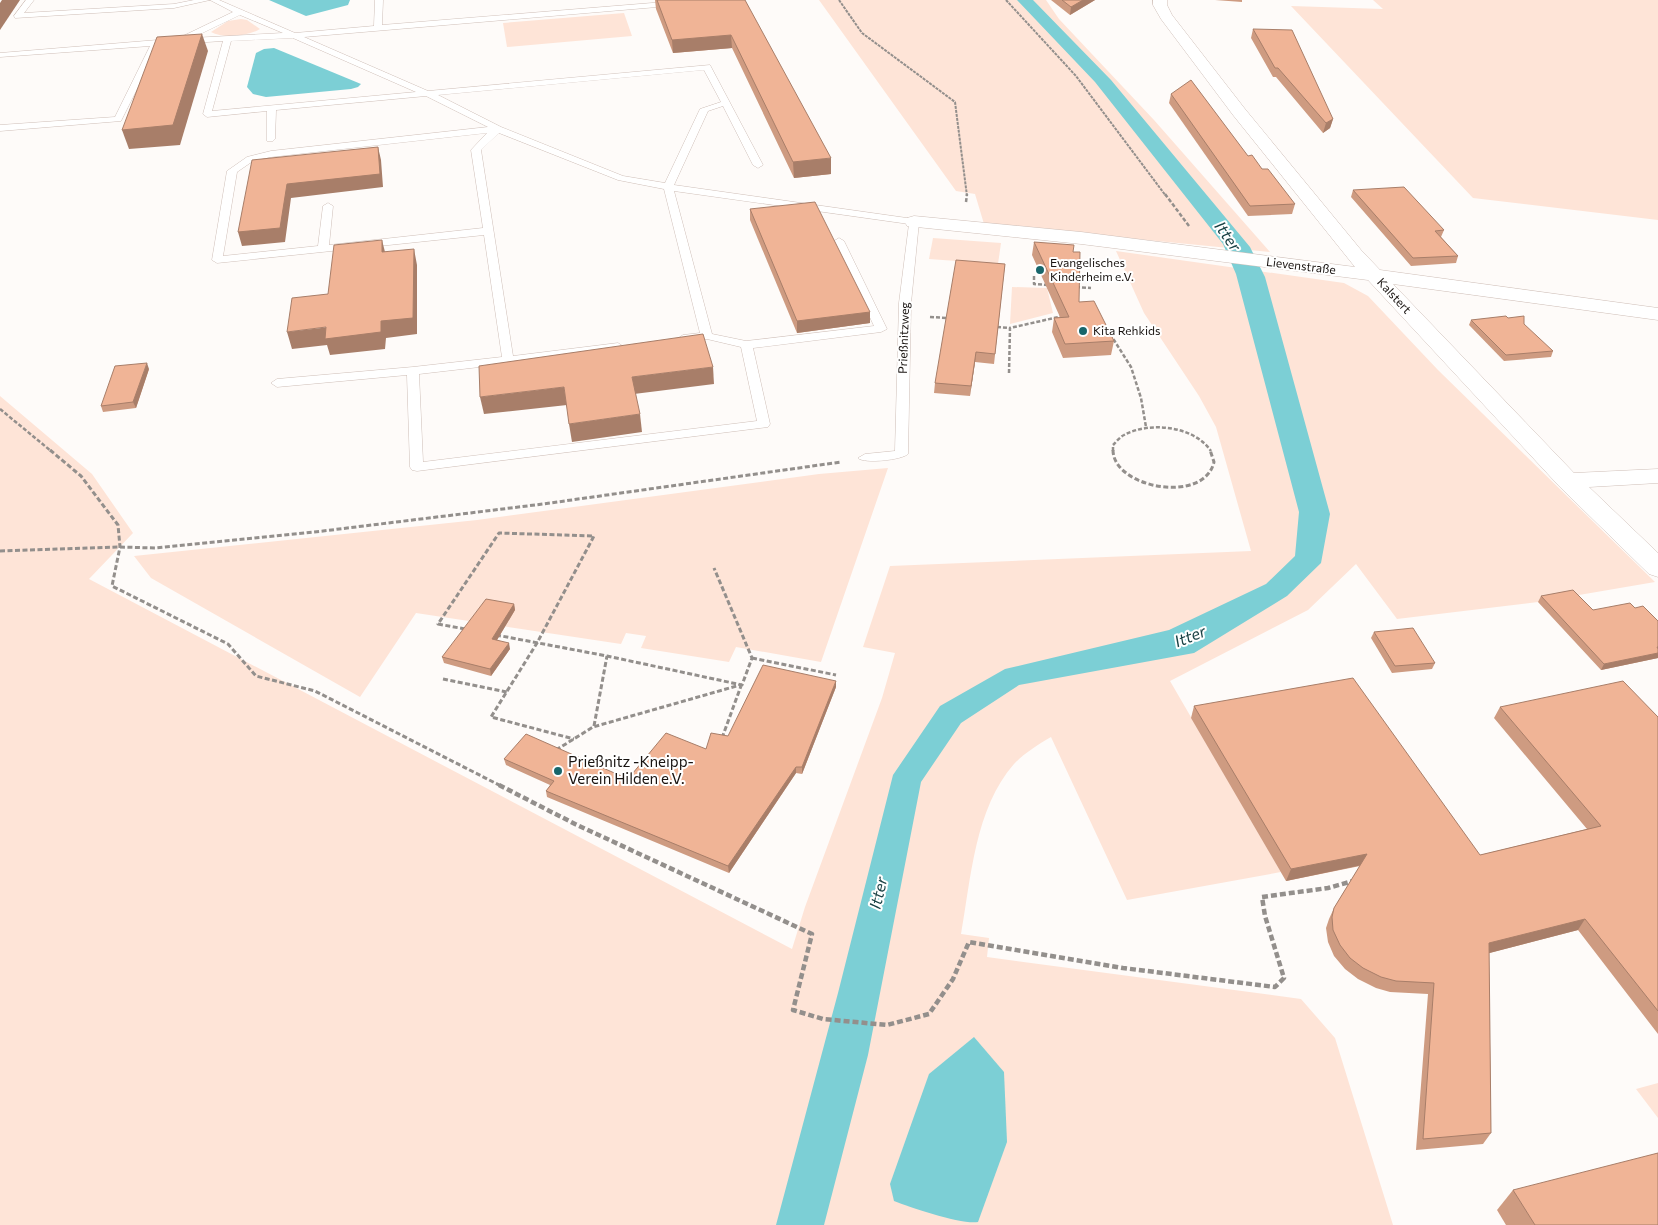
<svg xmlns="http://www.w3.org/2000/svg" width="1658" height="1225" font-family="Commissioner,sans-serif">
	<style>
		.green { fill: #fee4d7 }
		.water { fill: #7ccfd5 }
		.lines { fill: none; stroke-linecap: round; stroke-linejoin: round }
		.service-casing { stroke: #cfbfb8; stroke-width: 1 }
		.minor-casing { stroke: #cfbfb8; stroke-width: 1 }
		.path-far3 { stroke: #938f8c; stroke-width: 2; stroke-dasharray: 3 1; stroke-linecap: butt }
		.path-far2 { stroke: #938f8c; stroke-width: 2.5; stroke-dasharray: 4 2; stroke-linecap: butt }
		.path-far1 { stroke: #938f8c; stroke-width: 3; stroke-dasharray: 5 2.5; stroke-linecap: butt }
		.path { stroke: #938f8c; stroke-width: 4.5; stroke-dasharray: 6 3; stroke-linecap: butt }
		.service { fill: #fff; fill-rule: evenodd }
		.minor { fill: #fff; fill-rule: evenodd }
		.wall { fill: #ce9b81 }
		.shaded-wall { fill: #a87e69 }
		.building { fill: #f0b496; stroke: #a87e69 }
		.poi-dot { fill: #18666b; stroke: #fff; stroke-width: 2 }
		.labels { text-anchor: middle; stroke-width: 4; stroke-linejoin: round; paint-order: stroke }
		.far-poi-label { font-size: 12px; fill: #181310; stroke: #fff; text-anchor: start }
		.far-street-label { font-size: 12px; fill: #181310; stroke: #fff }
		.poi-label { font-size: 15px; fill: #181310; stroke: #fff; text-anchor: start }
		.water-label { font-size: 16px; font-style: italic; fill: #194144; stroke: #fff }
	</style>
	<rect width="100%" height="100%" fill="#fefbf9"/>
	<!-- green -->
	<g class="green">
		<polygon points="819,0 1046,0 1059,19 1154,120 1270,252 984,224 975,194 956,191"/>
		<polygon points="1373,0 1658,0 1658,220 1473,198 1291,6 1383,9"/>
		<polygon points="624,13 632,36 507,47 503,23"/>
		<path d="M241,19L247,20L260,29C249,36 223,39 211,32L228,21Z"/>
		<polygon points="933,238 1001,243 998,264 929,259"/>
		<path d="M1116,251L1344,283L1368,296L1438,370L1655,582L1538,602L1397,619L1356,564L1308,610L1170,681L1281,872L1127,900L1051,737C1039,744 1023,754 1014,764C975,808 971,878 961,934L989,938L987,957L1301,999L1335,1038L1393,1225H0V396L92,474L133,533L89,579L792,949L805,907L882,698L895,653L863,647L890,566L1251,551L1216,427L1199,396L1144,313Z"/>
		<polygon points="1012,287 1047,288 1053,313 1010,324"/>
		<polygon points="888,468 821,662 736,647 729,662 641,648 646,636 626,633 621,644 416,613 360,697 151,578 134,556 477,520 819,474"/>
		<polygon points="1658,1083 1658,1118 1636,1089"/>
	</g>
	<!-- water -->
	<g class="water">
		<polygon points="269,0 350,0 348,5 306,16"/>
		<polygon points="1017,0 1033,0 1111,80 1250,247 1265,277 1330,514 1321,563 1287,596 1194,653 1019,685 961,723 921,782 868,1055 824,1225 776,1225 838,993 893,775 940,706 1005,669 1169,630 1266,584 1295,556 1299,512 1236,274 1223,244 1095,82"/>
		<polygon points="274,48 361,84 358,87 351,89 266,97 253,94 247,87 256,53 264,49"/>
		<path d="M974,1037L1004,1072L1007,1142L978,1222C963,1225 911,1208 894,1201L890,1184L929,1074Z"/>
	</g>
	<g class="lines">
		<defs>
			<path id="service" d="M26,0H34L24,13L174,4L194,0H219L295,33L374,26L375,0H383L382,25L689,0H720L716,2L304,37L428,91L710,65L763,165L758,168L753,165L723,106L708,111L674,185L914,219L919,222L911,303L908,454C902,460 864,464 858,458L865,454L895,451L899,303L909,224L674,191L712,334L746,341L874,326L834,241L839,238L844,241L887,329L881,332L753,348L770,424L768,427L417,471L412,470L410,467L407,375L277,387L271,383L277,379L413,367L502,357L484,235L217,263L212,260L227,171L247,157L271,151L488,127L426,96L276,110L275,139L273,141H267V111L207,117L203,114L223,41L159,45L121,121L0,131V125L115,117L150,46L0,57V53L182,38L183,36L233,12L210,0L174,8L15,18L14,16ZM240,15L283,33L192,38ZM293,38L416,92L212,111L231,41ZM704,70L721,102L700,109L665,183L623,176L501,127L438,95ZM487,133L471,150L483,228L329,245L333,206L328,203L323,206L318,246L223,256L237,172L253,161L271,157ZM499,133L618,180L664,189L700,333L683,335L677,339L683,343L707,339L741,347L757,421L423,462L419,374L618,351L624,347L618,343L513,356L481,150Z"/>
			<polygon id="minor" points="1153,0 1167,0 1167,5 1172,15 1245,109 1361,250 1380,270 1658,308 1658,320 1393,284 1574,473 1658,469 1658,483 1589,487 1658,553 1658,577 1649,574 1559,486 1368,280 1081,244 907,226 905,222 907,218 914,216 1081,232 1355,267 1233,115 1161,19 1153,5"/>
		</defs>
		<!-- service casing -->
		<use href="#service" class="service-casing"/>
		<!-- minor casing -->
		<use href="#minor" class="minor-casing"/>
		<!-- path-far3 -->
		<g class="path-far3">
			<polyline points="839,0 862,33 955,102 967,196"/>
			<polyline points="1006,0 1076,76 1166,196"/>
		</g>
		<!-- path-far2 -->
		<g class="path-far2">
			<polyline points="1165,194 1189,226"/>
			<polyline points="966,202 967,194"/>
			<polyline points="1034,276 1034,284 1048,285"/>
			<polyline points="1076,287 1091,288"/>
			<polyline points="930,317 947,318"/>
			<polyline points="997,327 1010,328"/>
			<polyline points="1107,329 1131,367 1141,398 1146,427"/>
			<polyline points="1009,373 1010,328 1063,316"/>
			<polyline points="0,409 51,451"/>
			<path d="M1113,451V445C1116,442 1120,437 1124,435C1150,421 1194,426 1211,451"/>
		</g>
		<!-- path-far1 -->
		<g class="path-far1">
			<polyline points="50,450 81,476 118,525 120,547 112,586 228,644 256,676 315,691 501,786"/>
			<path d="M1113,450C1113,488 1204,505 1214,462L1210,450"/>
			<polyline points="0,551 120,547 155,548 323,531 543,504 841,462"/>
			<polyline points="465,629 438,624 499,533 594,536 537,643 491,717 574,739"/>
			<polyline points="496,635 607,656 742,685 752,658 714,568"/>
			<polyline points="752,658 836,675"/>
			<polyline points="443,679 507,692"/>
			<polyline points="594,726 607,656"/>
			<polyline points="722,738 741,686"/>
			<polyline points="556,750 593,727 740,685"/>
		</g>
		<!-- path -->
		<polyline class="path" points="499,785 575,824 812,934 793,1010 823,1019 887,1025 929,1014 953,979 969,942 1123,968 1275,987 1284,978 1265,916 1262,897 1328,888 1353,881"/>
		<!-- service -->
		<use href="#service" class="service"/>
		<!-- minor -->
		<use href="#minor" class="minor"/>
	</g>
	<!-- wall -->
	<g class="wall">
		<polygon points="655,0 745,0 831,174 794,178 732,48 673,53 656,9"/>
		<polygon points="1051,0 1095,0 1070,15"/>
		<polygon points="1215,0 1242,0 1242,2"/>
		<polygon points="1253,29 1333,119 1330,128 1323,133 1276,77 1273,77 1251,38"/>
		<polygon points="1171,94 1248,156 1262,169 1295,204 1292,214 1248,216 1169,103"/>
		<polygon points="1353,190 1444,230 1441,237 1458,256 1456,263 1411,266 1351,197"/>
		<polygon points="750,209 870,312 870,323 797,333 750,220"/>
		<polygon points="1034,242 1073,252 1079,302 1114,341 1111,355 1063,358 1052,332 1054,318 1060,317 1032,255"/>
		<polygon points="1005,264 994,364 975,362 970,396 934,393 935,383"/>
		<polygon points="1508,318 1553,351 1551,357 1504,361 1469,325 1471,320"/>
		<polygon points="149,369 136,408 103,412 101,406"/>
		<polygon points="1541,596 1593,610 1635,608 1658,621 1658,658 1601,670 1538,602"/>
		<polygon points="514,604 515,610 497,640 510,649 491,676 444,663 442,657"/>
		<polygon points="1374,632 1435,663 1432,669 1392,673 1371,638"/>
		<polygon points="836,687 802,774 796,773 729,873 547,797 546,791 550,785 506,765 504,759 628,779 706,749 728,736"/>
		<polygon points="1194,706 1480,855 1587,829 1494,718 1500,707 1658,717 1658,1034 1578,930 1489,953 1491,1133 1483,1144 1416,1150 1428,994 1390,992 1376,988 1358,979 1345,969 1334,956 1328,942 1326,928 1329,919 1334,908 1360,866 1286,881 1191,718"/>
		<polygon points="1513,1190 1658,1225 1506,1225 1497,1210"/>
	</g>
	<!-- shaded-wall -->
	<g class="shaded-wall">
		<polygon points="2,0 20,0 0,30 0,3"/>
		<polygon points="1083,0 1095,0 1070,15 1071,7"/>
		<polygon points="202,34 208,51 180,145 129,149 122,130"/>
		<polygon points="731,35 732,48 673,53 672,40"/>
		<polygon points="1333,119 1330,128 1323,133 1326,123"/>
		<polygon points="378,147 381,160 383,187 291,198 285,242 242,246 238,232 287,184"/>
		<polygon points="831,158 831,174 794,178 793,162"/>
		<polygon points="382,240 386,256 382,252"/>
		<polygon points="414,249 417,265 417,334 386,338 385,349 330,355 327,345 292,349 287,332 381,321"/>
		<polygon points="870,312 870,323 797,333 797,321"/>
		<polygon points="976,352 975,362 970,396 971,386"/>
		<polygon points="147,363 149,369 136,408 133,402"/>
		<polygon points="713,367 714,384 634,394 632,377"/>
		<polygon points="564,387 567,405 484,414 480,397"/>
		<polygon points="640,414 642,432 572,442 569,424"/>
		<polygon points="514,604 515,610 494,645 492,639"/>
		<polygon points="509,643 510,649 491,676 490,669"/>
		<polygon points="1658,653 1658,658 1601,670 1604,664"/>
		<polygon points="836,681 836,687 802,774 802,767"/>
		<polygon points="796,767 796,773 729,873 728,866"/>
		<polygon points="1367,854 1362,865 1286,881 1291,869"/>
		<polygon points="1585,919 1578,930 1482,955 1489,943"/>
	</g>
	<!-- building -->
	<g class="building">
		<polygon points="657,0 745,0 831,158 793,162 731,35 672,40"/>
		<polygon points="1062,0 1083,0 1071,7"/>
		<polygon points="1253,29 1292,30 1333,119 1326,123 1278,68 1275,68"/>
		<polygon points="202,34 173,125 122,130 157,37"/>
		<polygon points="1191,80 1248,156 1252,155 1262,169 1268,169 1295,204 1250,206 1171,94"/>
		<polygon points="378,147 380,174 287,184 280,228 238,232 252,160"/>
		<polygon points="1404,187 1444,230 1435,231 1458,256 1413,258 1353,190"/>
		<polygon points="815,202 870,312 797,321 750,209"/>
		<polygon points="382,240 382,252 414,249 413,318 381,321 381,332 325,339 326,327 287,332 292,298 328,294 334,245"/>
		<polygon points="1034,242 1074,245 1073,252 1080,252 1079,302 1094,301 1114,341 1065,344 1054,318 1069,317"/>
		<polygon points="956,260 1005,264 995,354 976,352 971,386 935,383"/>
		<polygon points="1506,316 1508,318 1524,316 1524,324 1553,351 1506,355 1471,320"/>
		<polygon points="703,334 713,367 632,377 640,414 569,424 564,387 480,397 479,366"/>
		<polygon points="147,363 133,402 101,406 115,366"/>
		<polygon points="1573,590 1593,610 1630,603 1635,608 1643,606 1658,621 1658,647 1657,647 1658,649 1658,653 1604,664 1541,596"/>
		<polygon points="486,599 514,604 492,639 509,643 490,669 442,657"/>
		<polygon points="1413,628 1435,663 1395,666 1374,632"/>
		<polygon points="763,665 836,681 802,767 796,767 728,866 546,791 554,781 504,759 526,734 628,779 666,733 706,749 711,733 728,736"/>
		<polygon points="1353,678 1480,855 1601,826 1500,707 1623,681 1658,717 1658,1011 1585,919 1489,943 1491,1133 1423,1139 1434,983 1396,981 1381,977 1363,968 1350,958 1340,945 1333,930 1332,917 1334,908 1367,854 1291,869 1194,706"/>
		<polygon points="1658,1153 1658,1225 1535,1225 1513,1190"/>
	</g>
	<!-- markers -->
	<g class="poi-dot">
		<circle cx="1040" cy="270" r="5"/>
		<circle cx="1083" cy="331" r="5"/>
		<circle cx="558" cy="771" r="5"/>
	</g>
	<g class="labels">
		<!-- far-poi labels -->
		<g class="far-poi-label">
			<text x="1050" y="267">Evangelisches<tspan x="1050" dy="14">Kinderheim e.V.</tspan></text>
			<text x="1093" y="335">Kita Rehkids</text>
		</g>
		<!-- far-street labels -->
		<g class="far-street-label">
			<text transform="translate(1301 266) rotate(7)" y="4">Lievenstraße</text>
			<text transform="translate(1394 296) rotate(47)" y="4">Kalstert</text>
			<text transform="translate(904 338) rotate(-88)" y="4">Prießnitzweg</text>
		</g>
		<!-- poi labels -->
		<g class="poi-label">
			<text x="568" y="767">Prießnitz -Kneipp-<tspan x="568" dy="17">Verein Hilden e.V.</tspan></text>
		</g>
		<!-- water labels -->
		<g class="water-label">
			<text transform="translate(1228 236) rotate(55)" y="6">Itter</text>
			<text transform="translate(1190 636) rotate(-22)" y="6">Itter</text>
			<text transform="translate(878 893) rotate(-77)" y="6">Itter</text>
		</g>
	</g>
</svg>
